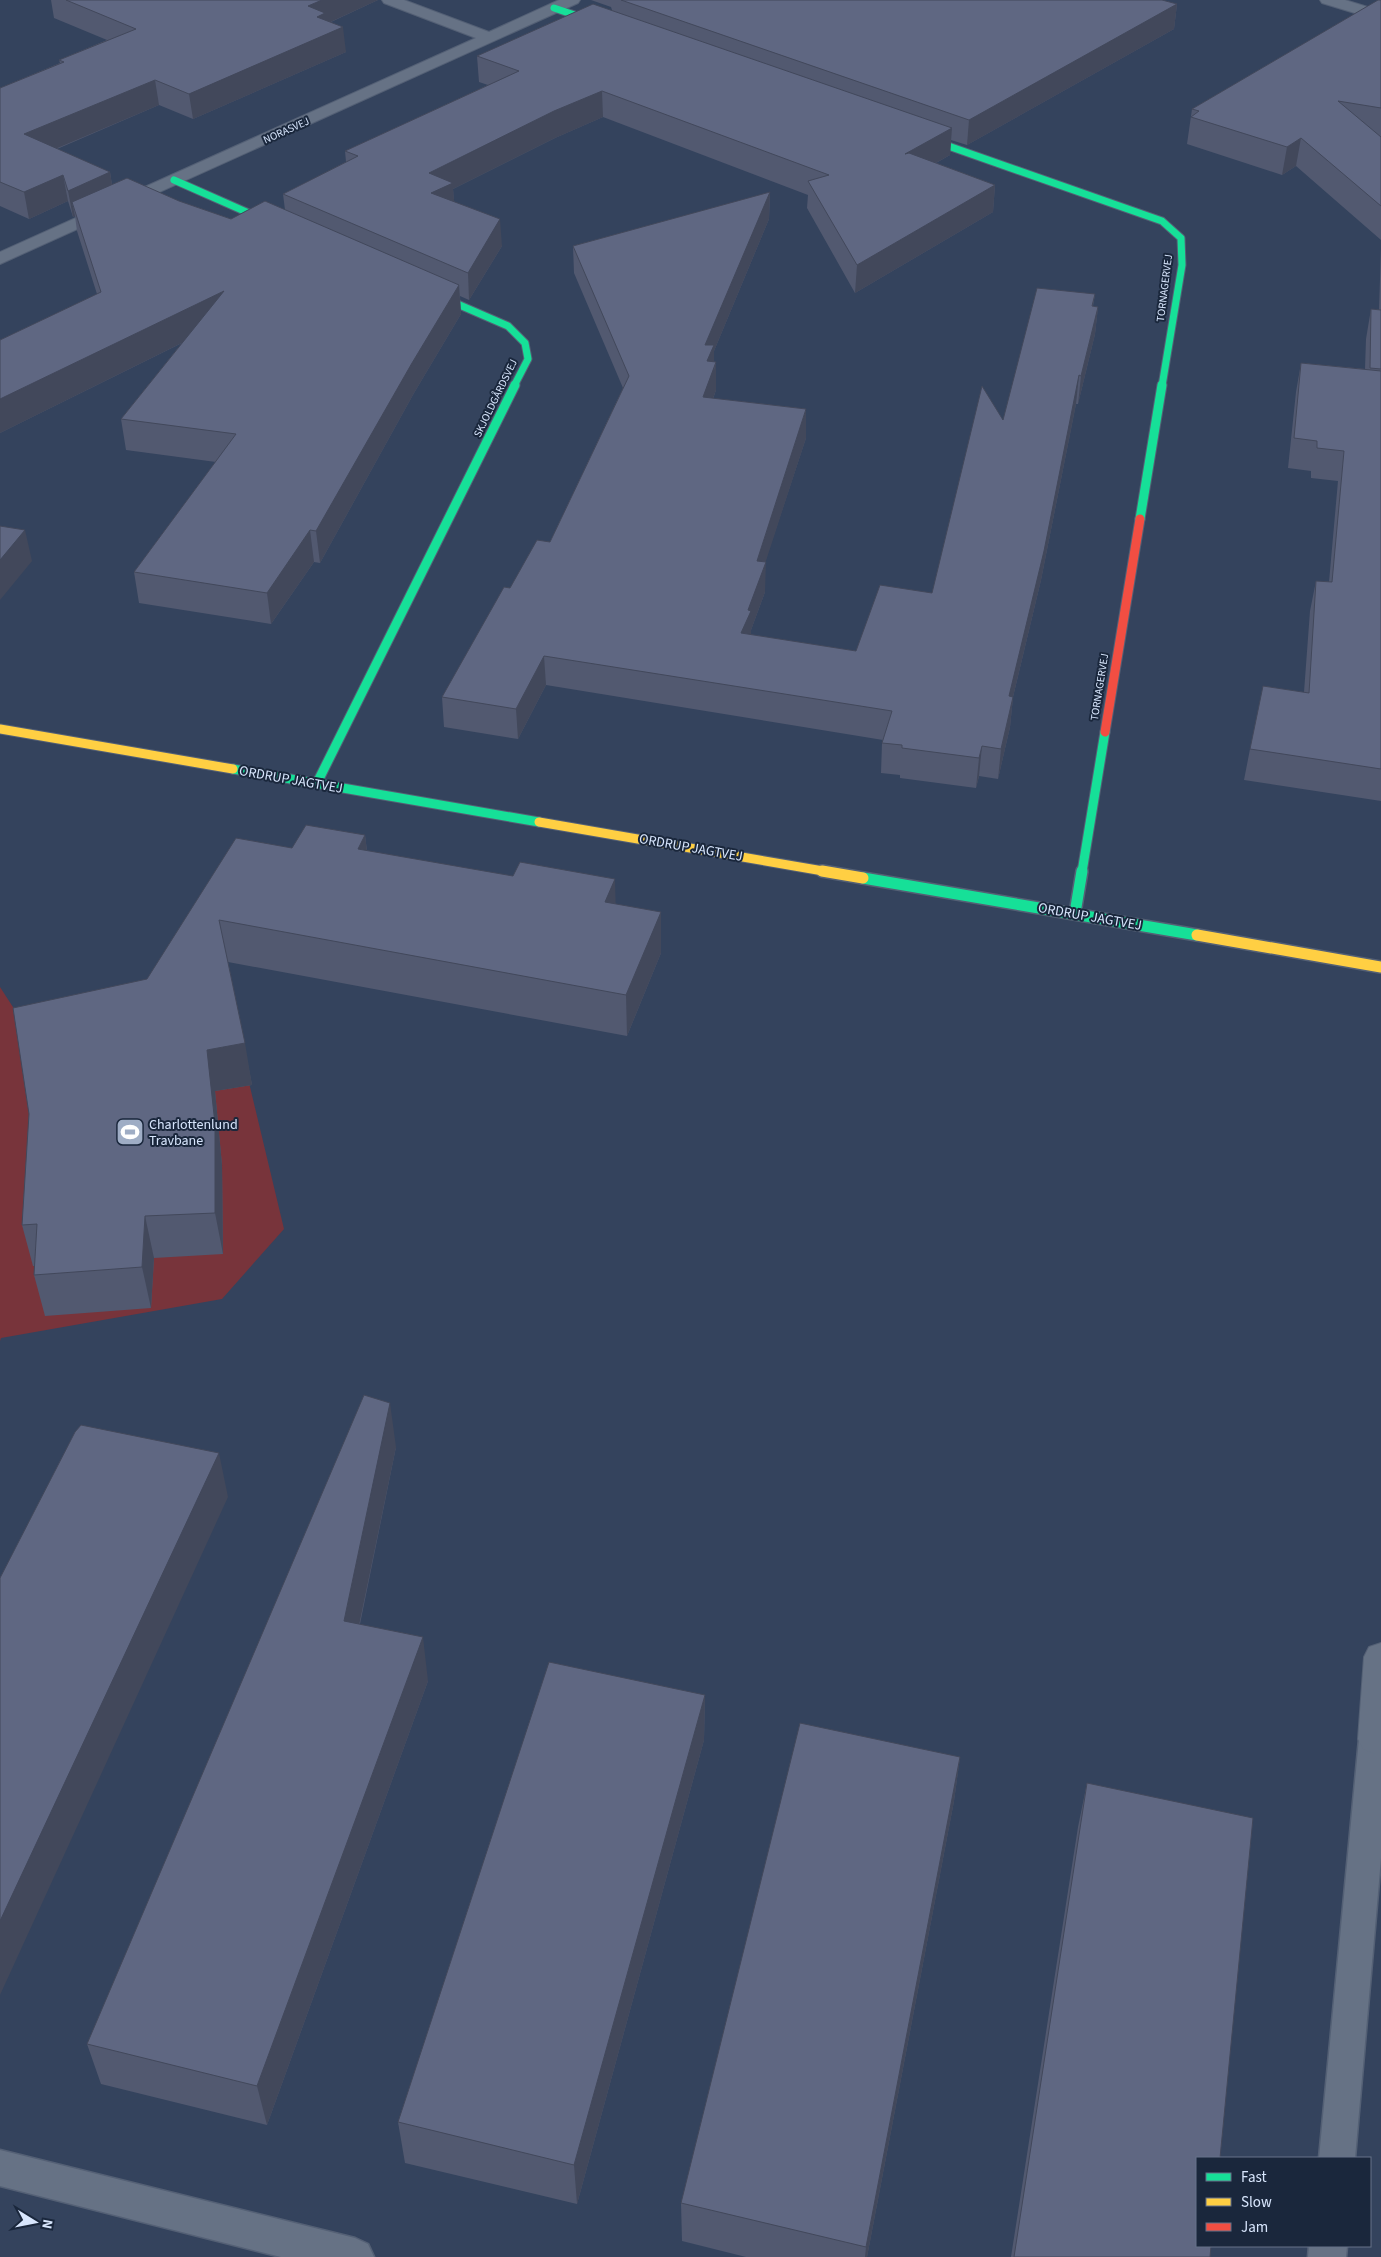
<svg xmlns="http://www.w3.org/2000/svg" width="1381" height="2257" font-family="'Source Sans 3',sans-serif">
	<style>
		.green { fill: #78343b }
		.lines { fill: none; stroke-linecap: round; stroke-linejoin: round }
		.lane-casing { stroke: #546075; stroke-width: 3 }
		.street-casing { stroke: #546075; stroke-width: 2 }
		.fast-far2-casing { stroke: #546075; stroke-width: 9 }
		.fast-far1-casing { stroke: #546075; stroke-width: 11 }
		.fast-casing { stroke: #546075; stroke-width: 14 }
		.slow-far1-casing { stroke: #546075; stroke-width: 11 }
		.slow-casing { stroke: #546075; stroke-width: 14 }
		.jam-casing { stroke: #546075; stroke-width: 11 }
		.lane { fill: #667285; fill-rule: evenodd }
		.street { fill: #667285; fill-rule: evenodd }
		.fast-far2 { stroke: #16e098; stroke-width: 7 }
		.fast-far1 { stroke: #16e098; stroke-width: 9 }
		.fast { stroke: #16e098; stroke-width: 11 }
		.slow-far1 { stroke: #ffcf43; stroke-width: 9 }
		.slow { stroke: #ffcf43; stroke-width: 11 }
		.jam { stroke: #f24e42; stroke-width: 9 }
		.wall { fill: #525970 }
		.shaded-wall { fill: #42485b }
		.building { fill: #5f6782; stroke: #42485b }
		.labels { text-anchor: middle; stroke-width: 4; stroke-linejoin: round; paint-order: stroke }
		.far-street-label { font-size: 11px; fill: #d8e6fd; stroke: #1a273c }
		.street-label { font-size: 14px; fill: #d8e6fd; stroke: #1a273c }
		.poi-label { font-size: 14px; fill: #d8e6fd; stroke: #1a273c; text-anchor: start }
	</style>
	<rect width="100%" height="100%" fill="#34435d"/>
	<!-- green -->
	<polygon class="green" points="0,987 31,1035 229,999 284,1229 222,1299 1,1338 0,1341"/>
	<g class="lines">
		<defs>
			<g id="lane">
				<polygon points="1375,1725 1381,1727 1381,1858 1355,2158 1319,2158 1359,1739 1364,1729"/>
				<polygon points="0,2150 355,2238 368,2244 374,2257 281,2257 0,2186"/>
				<polygon points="1309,2246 1347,2246 1346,2257 1308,2257"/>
			</g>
			<g id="street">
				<polygon points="382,0 404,0 489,32 559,0 580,0 578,3 0,264 0,252 476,38 384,3"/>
				<polygon points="1320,0 1345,0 1381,11 1381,21 1322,3"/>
				<polygon points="1381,1643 1381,1752 1375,1754 1363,1749 1358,1739 1364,1657 1369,1647"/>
			</g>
			<g id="fast-far2">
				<polyline points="554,8 607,26"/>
				<polyline points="917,135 1162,221 1181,238 1182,265 1162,386"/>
				<polyline points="174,180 278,226"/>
				<polyline points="425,290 508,326 525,343 528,359 514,386"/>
			</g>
			<g id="fast-far1">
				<polyline points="1140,519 1162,385"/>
				<polyline points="233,769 539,822"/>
				<polyline points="317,783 515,385"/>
				<polyline points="1082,872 1105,732"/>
			</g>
			<g id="fast">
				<polyline points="863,878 1197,935"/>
				<polyline points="1075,913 1082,871"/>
			</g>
			<g id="slow-far1">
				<polyline points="0,729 233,769"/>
				<polyline points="539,822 829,872"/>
			</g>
			<g id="slow">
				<polyline points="822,871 863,878"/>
				<polyline points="1197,935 1381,967"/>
			</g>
			<polyline id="jam" points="1105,732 1140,519"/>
		</defs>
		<!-- lane casing -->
		<use href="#lane" class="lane-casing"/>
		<!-- street casing -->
		<use href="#street" class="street-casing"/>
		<!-- fast-far2 casing -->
		<use href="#fast-far2" class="fast-far2-casing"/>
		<!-- fast-far1 casing -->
		<use href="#fast-far1" class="fast-far1-casing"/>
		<!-- fast casing -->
		<use href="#fast" class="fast-casing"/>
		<!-- slow-far1 casing -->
		<use href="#slow-far1" class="slow-far1-casing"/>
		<!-- slow casing -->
		<use href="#slow" class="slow-casing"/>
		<!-- jam casing -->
		<use href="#jam" class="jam-casing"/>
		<!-- lane -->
		<use href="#lane" class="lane"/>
		<!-- street -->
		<use href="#street" class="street"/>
		<!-- fast-far2 -->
		<use href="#fast-far2" class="fast-far2"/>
		<!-- fast-far1 -->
		<use href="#fast-far1" class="fast-far1"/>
		<!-- fast -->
		<use href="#fast" class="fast"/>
		<!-- slow-far1 -->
		<use href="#slow-far1" class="slow-far1"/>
		<!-- slow -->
		<use href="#slow" class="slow"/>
		<!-- jam -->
		<use href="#jam" class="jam"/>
	</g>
	<!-- wall -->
	<g class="wall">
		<polygon points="51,0 378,0 331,22 346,52 193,119 159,105 57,149 110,172 112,185 179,201 231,219 285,210 283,194 346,162 345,151 488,85 479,82 477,56 612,10 611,7 591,0 1162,0 1177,4 1174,29 967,145 951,140 950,155 936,163 995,185 993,212 855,293 807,208 808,195 603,117 555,138 453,189 454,202 502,246 469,300 460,296 461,314 414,393 320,563 314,562 271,624 139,603 134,572 216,462 126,450 121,419 182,343 0,433 0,340 97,294 77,231 75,216 73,217 68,201 29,219 0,206 0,88 60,63 59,60 107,40 54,18"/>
		<polygon points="1381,0 1381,136 1380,136 1381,137 1381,240 1296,166 1282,175 1187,144 1192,109"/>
		<polygon points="770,192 769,219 714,351 714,362 716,362 716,390 713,399 806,409 806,438 765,562 765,592 751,630 751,635 856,651 932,593 1003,420 1095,294 1093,306 1098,307 1095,334 1078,404 1076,404 1041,580 1013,697 1010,727 998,779 979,776 976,788 900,778 900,775 881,773 882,743 883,740 546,685 518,739 444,727 442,697 510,588 550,542 623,388 574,273 573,246"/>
		<polygon points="1381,248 1381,801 1244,780 1250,749 1304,692 1310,611 1316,581 1329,582 1338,481 1311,478 1311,471 1288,468 1296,392 1301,363 1365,369 1366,339 1371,309 1379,310"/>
		<polygon points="365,835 367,851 616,904 661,953 627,1036 228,962 252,1085 215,1091 222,1165 223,1254 154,1258 151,1308 45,1316 34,1275 35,1266 33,1266 22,1225 147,979 292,848"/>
		<polygon points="396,1447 360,1624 428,1681 267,2125 101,2084 87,2044"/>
		<polygon points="705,1695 704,1740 577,2204 405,2163 398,2122"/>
		<polygon points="960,1757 954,1801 867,2257 746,2257 682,2241 681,2203"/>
		<polygon points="1087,1783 1210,2257 1011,2257 1078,1827"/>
	</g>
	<!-- shaded-wall -->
	<g class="shaded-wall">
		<polygon points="322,0 378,0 326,24 343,27 346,52 193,119 189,94 308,6"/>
		<polygon points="1177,4 1174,29 967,145 969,120"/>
		<polygon points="155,80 159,105 29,160 24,134"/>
		<polygon points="602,91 603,117 555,138 453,189 455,210 433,220 429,173 554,111"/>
		<polygon points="952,128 950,155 903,181 905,154"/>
		<polygon points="1301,138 1296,166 1282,175 1287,147"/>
		<polygon points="110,172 114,199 72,202 75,216 73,217 68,191"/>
		<polygon points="63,175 68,201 29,219 24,192"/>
		<polygon points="995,185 993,212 855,293 857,265"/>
		<polygon points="770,192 769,219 714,351 714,370 716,362 716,390 703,426 705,345"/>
		<polygon points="500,219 502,246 469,300 468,273"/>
		<polygon points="459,285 461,314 414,393 320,563 316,531 412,363"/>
		<polygon points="224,291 228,320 0,433 0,399"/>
		<polygon points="1098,307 1095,334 1078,404 1081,376"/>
		<polygon points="1079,375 1076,404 1041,580 1006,726 1009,696"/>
		<polygon points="806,409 806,438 761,576 766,562 765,592 751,630 751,640 741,633 748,610 757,561"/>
		<polygon points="25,530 32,561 0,600 0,560"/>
		<polygon points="310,530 314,562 271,624 267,593"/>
		<polygon points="544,656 546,685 518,739 516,709"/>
		<polygon points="1013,697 1010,727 998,779 1001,749"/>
		<polygon points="982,746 979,776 976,788 979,758"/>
		<polygon points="365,835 370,876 358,849"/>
		<polygon points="615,879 616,919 605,902"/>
		<polygon points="661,912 661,953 627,1036 626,995"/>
		<polygon points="245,1043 252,1085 215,1091 222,1165 223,1254 215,1213 207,1050"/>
		<polygon points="145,1216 154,1258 151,1308 142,1267"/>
		<polygon points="390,1403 396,1447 351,1664 344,1621"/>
		<polygon points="219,1453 228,1497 0,1995 0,1921"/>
		<polygon points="423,1637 428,1681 267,2125 257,2086"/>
		<polygon points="705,1695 704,1740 577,2204 574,2165"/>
		<polygon points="960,1757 954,1801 867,2257 865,2257 866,2247"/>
	</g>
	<!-- building -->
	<g class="building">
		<polygon points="66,0 322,0 308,6 325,13 317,17 343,27 189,94 155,80 24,134 110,172 68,191 63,175 24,192 0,182 0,88 64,62 59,60 136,29"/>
		<polygon points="621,0 1162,0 1177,4 969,120"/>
		<polygon points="1378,0 1381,0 1381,108 1338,101 1381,137 1381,206 1301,138 1287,147 1191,117 1199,111 1192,109"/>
		<polygon points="593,4 952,128 905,154 909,153 995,185 857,265 808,181 829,175 602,91 554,111 429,173 453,183 431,193 500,219 468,273 283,194 358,156 345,151 519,71 477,56"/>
		<polygon points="127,178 179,201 231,219 265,201 459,285 412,363 316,531 310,530 267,593 134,572 236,434 121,419 224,291 0,399 0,340 101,292 72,202"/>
		<polygon points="770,192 705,345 714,345 707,361 716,362 703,397 806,409 757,561 766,562 748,610 751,611 741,633 856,651 880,585 932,593 982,386 1003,420 1037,288 1095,294 1092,306 1098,307 1081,376 1079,375 1044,551 1009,696 1013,697 1001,749 982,746 979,758 902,748 902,745 882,743 892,711 544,656 516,709 442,697 504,587 510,588 537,540 550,542 629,376 573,246"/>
		<polygon points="1371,309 1381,310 1381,369 1370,368"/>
		<polygon points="1301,363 1381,371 1381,769 1250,749 1263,686 1309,693 1316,581 1332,582 1344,451 1317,448 1317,441 1294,438"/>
		<polygon points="0,526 25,530 0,560"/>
		<polygon points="306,825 365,835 358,849 513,876 520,862 615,879 605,902 661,912 626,995 219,920 245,1043 207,1050 215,1124 215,1213 145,1216 142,1267 34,1275 37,1224 22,1225 29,1114 13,1008 147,979 236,838 292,848"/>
		<polygon points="364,1395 390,1403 344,1621 423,1637 257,2086 87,2044"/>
		<polygon points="81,1425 219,1453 0,1921 0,1578 75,1432"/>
		<polygon points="549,1662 705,1695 574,2165 398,2122"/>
		<polygon points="800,1723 960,1757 866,2247 681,2203"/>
		<polygon points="1087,1783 1253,1818 1220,2158 1197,2158 1197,2246 1211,2246 1210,2257 1014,2257"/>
	</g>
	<!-- icons -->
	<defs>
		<symbol id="stadium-square" viewBox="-11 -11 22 22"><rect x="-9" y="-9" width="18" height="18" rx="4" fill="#9fadc5" stroke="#1a273c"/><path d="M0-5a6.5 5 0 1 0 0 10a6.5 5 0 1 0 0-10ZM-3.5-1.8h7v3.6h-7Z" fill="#fff"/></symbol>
	</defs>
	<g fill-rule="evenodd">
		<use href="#stadium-square" x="114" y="1116" width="32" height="32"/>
	</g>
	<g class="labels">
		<!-- far-street labels -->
		<g class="far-street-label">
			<text transform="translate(286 130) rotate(-24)" y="4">NORASVEJ</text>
			<text transform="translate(1164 288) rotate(-83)" y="4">TORNAGERVEJ</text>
			<text transform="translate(495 398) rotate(-64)" y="4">SKJOLDGÅRDSVEJ</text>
			<text transform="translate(1099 687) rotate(-81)" y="4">TORNAGERVEJ</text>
		</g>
		<!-- street labels -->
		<g class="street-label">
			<text transform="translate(291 779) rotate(10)" y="5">ORDRUP JAGTVEJ</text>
			<text transform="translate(691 847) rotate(10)" y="5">ORDRUP JAGTVEJ</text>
			<text transform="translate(1090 916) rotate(10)" y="5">ORDRUP JAGTVEJ</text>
		</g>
		<!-- poi labels -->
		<g class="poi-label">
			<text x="149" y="1129">Charlottenlund<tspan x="149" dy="16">Travbane</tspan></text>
		</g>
	</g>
	<!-- legend -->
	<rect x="1196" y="2157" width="175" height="90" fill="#1a273c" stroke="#667389"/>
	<rect x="1206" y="2173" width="25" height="8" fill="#16e098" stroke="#667389"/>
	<text x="1241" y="2182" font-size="15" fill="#d8e6fd">Fast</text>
	<rect x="1206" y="2198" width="25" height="8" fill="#ffcf43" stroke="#667389"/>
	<text x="1241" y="2207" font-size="15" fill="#d8e6fd">Slow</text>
	<rect x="1206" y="2223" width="25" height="8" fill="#f24e42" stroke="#667389"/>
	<text x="1241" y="2232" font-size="15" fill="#d8e6fd">Jam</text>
	<!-- north arrow -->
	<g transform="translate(35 2222) rotate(100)" stroke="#1a273c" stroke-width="4" paint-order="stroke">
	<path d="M0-4L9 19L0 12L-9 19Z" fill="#d8e6fd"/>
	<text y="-8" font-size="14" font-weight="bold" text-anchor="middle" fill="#d8e6fd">N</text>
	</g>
</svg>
